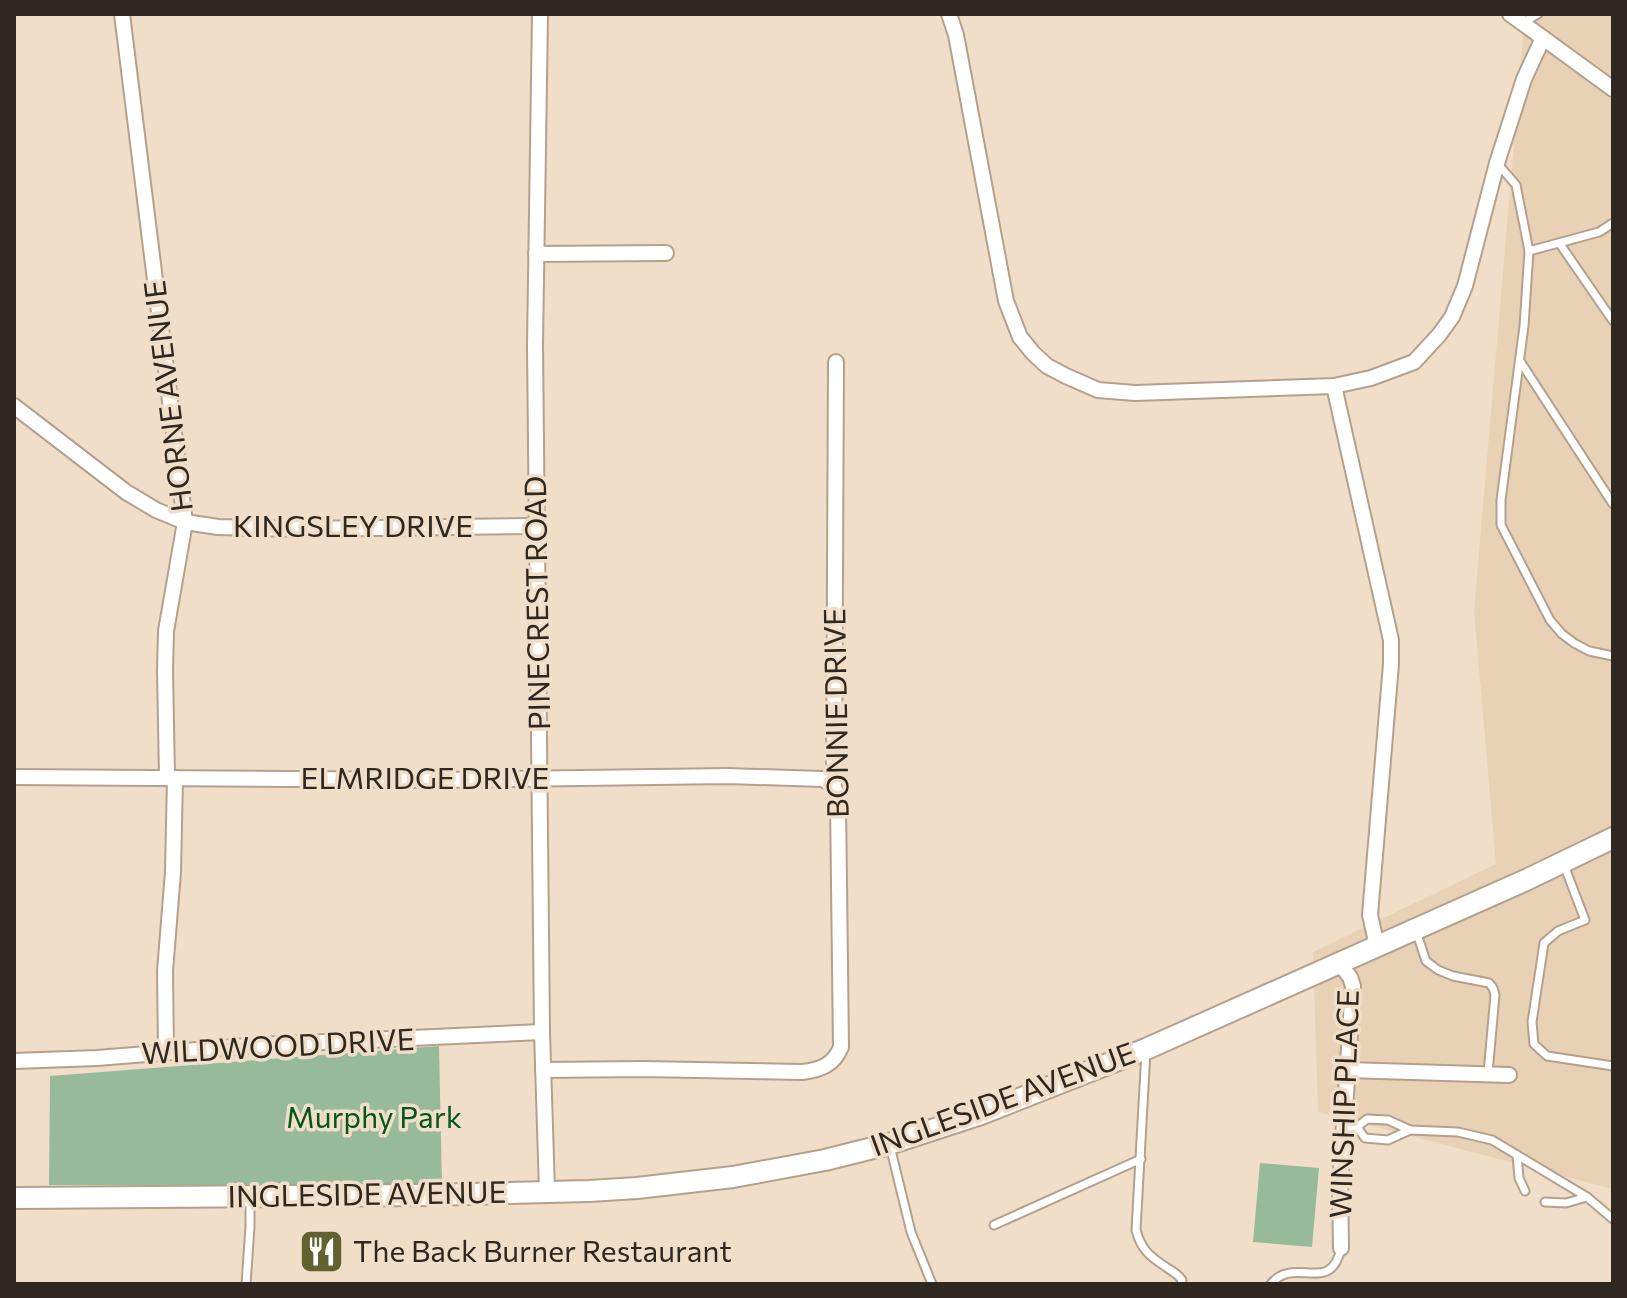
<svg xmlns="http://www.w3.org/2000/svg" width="1627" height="1298" font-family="Commissioner,sans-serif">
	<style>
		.built { fill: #e9d1b6 }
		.green { fill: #97bb99 }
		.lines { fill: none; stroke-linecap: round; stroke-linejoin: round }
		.lane-casing { stroke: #b3a18e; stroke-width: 11 }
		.street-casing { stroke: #b3a18e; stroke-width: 18 }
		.secondary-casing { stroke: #b3a18e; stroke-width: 24 }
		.lane { stroke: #fff; stroke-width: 7 }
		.street { stroke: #fff; stroke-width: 14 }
		.secondary { stroke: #fff; stroke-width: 20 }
		.labels { text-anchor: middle; stroke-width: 7; stroke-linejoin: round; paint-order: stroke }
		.street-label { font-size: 30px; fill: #2f2820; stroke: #f1dec9 }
		.park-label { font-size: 30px; fill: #05561c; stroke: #f1dec9 }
		.poi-label { font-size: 30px; fill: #2f2820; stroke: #f1dec9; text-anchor: start }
	</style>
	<rect width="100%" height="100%" fill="#f1dec9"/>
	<!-- built -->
	<polygon class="built" points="1525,14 1613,14 1613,1189 1318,1112 1313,952 1496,864 1474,611"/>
	<!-- green -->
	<g class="green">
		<polygon points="439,1046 442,1185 49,1185 50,1076"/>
		<polygon points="1260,1163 1319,1168 1312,1247 1253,1242"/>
	</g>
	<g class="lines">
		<defs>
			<g id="lane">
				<polyline points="1522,23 1538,14"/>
				<polyline points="1498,164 1516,185 1529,251 1524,326 1501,500 1501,525 1550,620 1562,634 1574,643 1589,651 1613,656"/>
				<polyline points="1560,244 1613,321"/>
				<polyline points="1529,251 1599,232 1613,223"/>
				<polyline points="1520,361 1613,504"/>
				<polyline points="1564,865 1585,920 1558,931 1544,943 1532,1022 1534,1044 1547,1056 1613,1066"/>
				<polyline points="1416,931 1426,961 1438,970 1453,976 1489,983 1493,988 1495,995 1488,1073"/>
				<path d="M1146,1051L1136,1230C1141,1249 1149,1256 1166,1267C1173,1272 1177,1273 1182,1280L1181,1284"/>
				<polyline points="1344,1127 1357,1127 1367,1119 1388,1120 1410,1130 1458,1132 1492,1140 1587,1197 1613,1219"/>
				<polyline points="1357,1127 1365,1138 1388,1140 1410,1130"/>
				<polyline points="890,1146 911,1232 932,1284"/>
				<polyline points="1517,1155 1519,1178 1525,1191"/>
				<polyline points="1545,1202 1566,1203 1587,1197"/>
				<polyline points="994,1225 1141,1159"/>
				<polyline points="246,1284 250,1227 250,1198"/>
				<path d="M1271,1284C1294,1255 1331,1296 1341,1248"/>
			</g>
			<g id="street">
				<polyline points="122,14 185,522 166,631 165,670 167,778"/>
				<polyline points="540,14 535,345 542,1032 547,1191"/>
				<polyline points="949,14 956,35 1006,301 1020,337 1033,353 1047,366 1066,376 1098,390 1135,393 1334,386 1371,378 1414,362 1439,335 1452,317 1465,286 1497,163 1524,79 1543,38"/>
				<polyline points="1510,14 1613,89"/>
				<polyline points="536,254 666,253"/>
				<polyline points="1334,386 1391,640 1391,664 1370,915 1377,946"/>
				<polyline points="14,406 126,492 156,510 185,522 218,527 296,529 536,526"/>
				<polyline points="14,777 438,780 728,776 823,779 834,786"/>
				<polyline points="1339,963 1350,977 1353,986 1340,1186 1341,1248"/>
				<polyline points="166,1053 165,971 173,872 175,778"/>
				<polyline points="14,1061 97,1058 259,1045 542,1032"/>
				<path d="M543,1070L643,1069L802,1072C820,1070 834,1065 841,1047L838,802L834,786L836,362"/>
				<polyline points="1347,1070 1509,1075"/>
			</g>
			<polyline id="secondary" points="14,1198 428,1195 589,1191 637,1188 733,1177 825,1160 889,1144 981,1114 1146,1049 1526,880 1613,838"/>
		</defs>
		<!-- lane casing -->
		<use href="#lane" class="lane-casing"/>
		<!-- street casing -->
		<use href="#street" class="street-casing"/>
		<!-- secondary casing -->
		<use href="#secondary" class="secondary-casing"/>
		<!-- lane -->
		<use href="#lane" class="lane"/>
		<!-- street -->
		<use href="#street" class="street"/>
		<!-- secondary -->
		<use href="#secondary" class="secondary"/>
	</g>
	<!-- icons -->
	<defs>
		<symbol id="restaurant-square" viewBox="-11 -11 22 22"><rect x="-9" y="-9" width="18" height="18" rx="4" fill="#61622f" stroke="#f1dec9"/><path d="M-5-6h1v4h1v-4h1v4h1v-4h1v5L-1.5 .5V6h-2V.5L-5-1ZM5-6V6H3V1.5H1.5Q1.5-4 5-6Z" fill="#fff"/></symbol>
	</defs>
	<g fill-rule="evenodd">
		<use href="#restaurant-square" x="296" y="1226" width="51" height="51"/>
	</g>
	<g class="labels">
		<!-- street labels -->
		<g class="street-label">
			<text transform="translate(169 396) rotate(-97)" y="10">HORNE AVENUE</text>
			<text x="353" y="537">KINGSLEY DRIVE</text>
			<text transform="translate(538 603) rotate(-91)" y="10">PINECREST ROAD</text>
			<text transform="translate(837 713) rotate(-91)" y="10">BONNIE DRIVE</text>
			<text x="425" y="789">ELMRIDGE DRIVE</text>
			<text transform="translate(278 1047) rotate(-3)" y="10">WILDWOOD DRIVE</text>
			<text transform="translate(1003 1100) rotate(-20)" y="10">INGLESIDE AVENUE</text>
			<text transform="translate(1345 1104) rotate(-88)" y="10">WINSHIP PLACE</text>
			<text transform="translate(367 1195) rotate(-1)" y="10">INGLESIDE AVENUE</text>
		</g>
		<!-- park labels -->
		<g class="park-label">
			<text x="374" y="1128">Murphy Park</text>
		</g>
		<!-- poi labels -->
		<g class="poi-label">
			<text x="353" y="1262">The Back Burner Restaurant</text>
		</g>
	</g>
	<!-- border -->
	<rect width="1627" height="1298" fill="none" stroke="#2f2820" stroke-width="32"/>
</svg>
